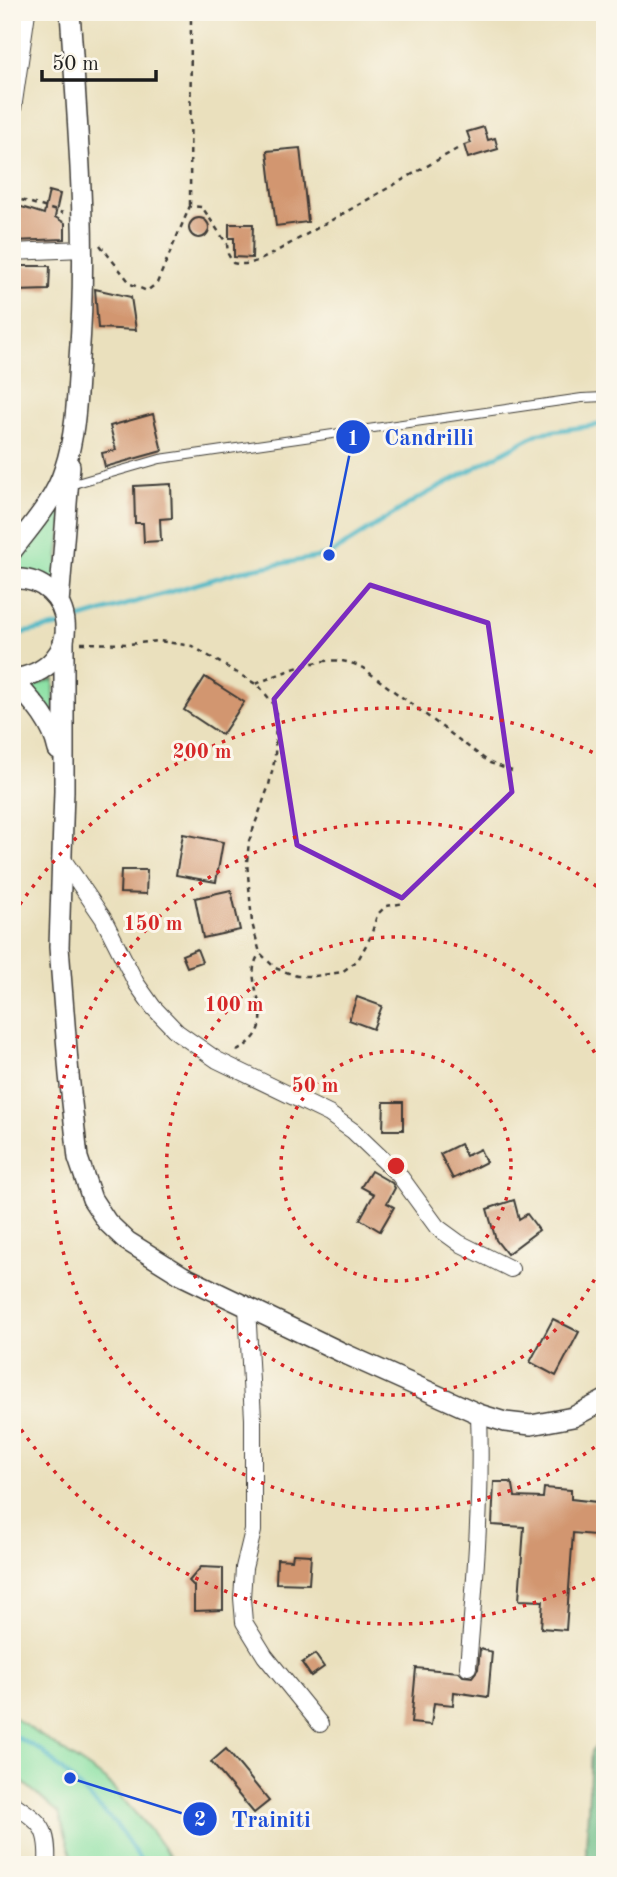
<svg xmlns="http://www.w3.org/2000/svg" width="617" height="1877" font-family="'Old Standard TT',serif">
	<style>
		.green { fill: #8be1a4; stroke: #547e60; stroke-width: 2 }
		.forest { fill: #70bf8a; stroke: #466e53; stroke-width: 2 }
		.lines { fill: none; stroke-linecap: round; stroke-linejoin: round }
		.stream { stroke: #48b6c4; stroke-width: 4.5 }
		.building { fill: #d2966f }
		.service-casing { stroke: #3b3934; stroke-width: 10 }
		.minor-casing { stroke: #3b3934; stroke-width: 18 }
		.tertiary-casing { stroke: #3b3934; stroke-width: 22 }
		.path { stroke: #3b3934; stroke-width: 2.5; stroke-dasharray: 5 5; stroke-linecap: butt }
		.service { stroke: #fff; stroke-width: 8 }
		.minor { stroke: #fff; stroke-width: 16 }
		.tertiary { stroke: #fff; stroke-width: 19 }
		.marked { fill: none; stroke: #7b2cbf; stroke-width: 5; stroke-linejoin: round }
		.ring { fill: none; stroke: #d62828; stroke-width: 3.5; stroke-dasharray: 3.5 7 }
		.centre { fill: #d62828; stroke: #fbf7ec; stroke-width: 3.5 }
		.ring-label { font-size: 21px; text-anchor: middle; font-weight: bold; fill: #d62828; stroke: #fbf7ec; stroke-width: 6; stroke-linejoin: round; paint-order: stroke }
		.leader { fill: none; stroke: #1d4ed8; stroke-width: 2.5 }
		.callout-dot { fill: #1d4ed8; stroke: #fbf7ec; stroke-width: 2.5 }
		.mark-label { font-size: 21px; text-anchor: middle; font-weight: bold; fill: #fff }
		.callout-label { font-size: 23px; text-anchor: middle; font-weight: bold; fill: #1d4ed8; stroke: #fbf7ec; stroke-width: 6; stroke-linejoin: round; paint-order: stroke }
	</style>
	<rect width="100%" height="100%" fill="#fbf7ec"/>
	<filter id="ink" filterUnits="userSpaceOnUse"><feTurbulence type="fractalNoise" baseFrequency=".0143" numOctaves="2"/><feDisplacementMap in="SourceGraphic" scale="14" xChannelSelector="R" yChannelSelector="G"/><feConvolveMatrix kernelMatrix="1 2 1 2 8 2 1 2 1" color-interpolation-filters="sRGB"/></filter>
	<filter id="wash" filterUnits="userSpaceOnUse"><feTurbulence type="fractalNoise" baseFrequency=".00686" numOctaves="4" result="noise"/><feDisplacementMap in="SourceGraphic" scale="28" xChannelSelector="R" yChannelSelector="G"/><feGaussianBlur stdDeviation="1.57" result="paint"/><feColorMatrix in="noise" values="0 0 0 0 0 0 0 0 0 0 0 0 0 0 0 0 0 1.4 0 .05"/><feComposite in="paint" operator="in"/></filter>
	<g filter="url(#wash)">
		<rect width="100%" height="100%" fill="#eae0bd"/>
		<!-- green -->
		<g class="green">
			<polygon points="66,492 55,587 12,574 12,560"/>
			<polygon points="54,679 54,715 31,687"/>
			<polygon points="12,1716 106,1780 151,1831 176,1865 75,1865 59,1813 12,1773"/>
		</g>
		<!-- forest -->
		<polygon class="forest" points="605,1735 605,1865 589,1865 586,1849 591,1751"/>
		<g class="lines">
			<!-- stream -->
			<g class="stream">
				<polyline points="71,621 241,571 329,555 417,499 539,433 605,424"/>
				<polyline points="12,635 59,626"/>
				<polyline points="12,1735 42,1751 70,1778 115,1823 144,1865"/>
			</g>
		</g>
		<g id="blocks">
			<!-- building -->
			<g class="building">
				<polygon points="484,127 488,140 495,138 498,149 468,158 464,145 471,143 467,132"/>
				<polygon points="300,148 308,222 276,226 267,151"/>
				<polygon points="49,191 60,194 55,217 65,223 65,239 12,241 12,204 44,214"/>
				<circle cx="199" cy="228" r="10"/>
				<polygon points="229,224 253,224 252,258 234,257 234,238 229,238"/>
				<polygon points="15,266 50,266 49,290 15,291"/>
				<polygon points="95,289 131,297 136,330 98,328"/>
				<polygon points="153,414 162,451 105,467 102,453 116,450 110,426"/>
				<polygon points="171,484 172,518 160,519 161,541 144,542 143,523 135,523 134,486"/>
				<polygon points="205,677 244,702 222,735 184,710"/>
				<polygon points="183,834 223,842 216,882 176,875"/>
				<polygon points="121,870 147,870 146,894 120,893"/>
				<polygon points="231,890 240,930 203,938 195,898"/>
				<polygon points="197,949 202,962 187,967 182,955"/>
				<polygon points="357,997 382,1006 373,1029 349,1020"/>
				<polygon points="384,1102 403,1102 403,1130 383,1130"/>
				<polygon points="460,1144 466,1156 480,1149 486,1162 453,1179 440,1154"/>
				<polygon points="371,1171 392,1183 395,1188 387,1203 394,1207 380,1231 360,1219 374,1194 361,1187"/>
				<polygon points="514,1200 519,1219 527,1214 539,1230 507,1254 496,1240 487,1209"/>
				<polygon points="553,1319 579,1332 556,1376 530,1362"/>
				<polygon points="494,1482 510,1482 513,1485 515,1497 543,1498 544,1488 571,1490 571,1499 605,1503 605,1536 573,1533 566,1630 541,1628 543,1601 519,1600 524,1527 492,1525"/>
				<polygon points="293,1554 311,1555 309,1584 276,1583 277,1559 292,1560"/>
				<polygon points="201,1567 223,1568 223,1610 194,1611 194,1586 189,1581"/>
				<polygon points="480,1649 492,1652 488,1697 454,1692 453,1705 434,1703 431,1725 411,1723 416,1668 459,1672 463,1676 472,1677 478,1669"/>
				<polygon points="315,1654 324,1667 311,1676 302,1663"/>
				<polygon points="226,1749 269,1801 254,1813 211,1762"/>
			</g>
		</g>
	</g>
	<g filter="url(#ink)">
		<use href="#blocks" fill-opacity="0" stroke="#3b3934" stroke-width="2"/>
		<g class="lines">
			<defs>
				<polyline id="service" points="70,485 160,459 582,398 605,397"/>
				<g id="minor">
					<polyline points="12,116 27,12"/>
					<polyline points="12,252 83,249"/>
					<polyline points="62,858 103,918 136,983 153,1007 177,1032 217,1060 329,1114 353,1131 399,1175 437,1227 459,1243 511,1269"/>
					<polyline points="247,1306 253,1419 253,1531 244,1568 242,1598 244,1622 265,1656 320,1724"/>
					<path d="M468,1667C475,1583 482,1499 479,1414"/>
					<path d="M12,1803C41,1823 49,1827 47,1865"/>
				</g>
				<g id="tertiary">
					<path d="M12,551C31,526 55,500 64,470C76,435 77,396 79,359C88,243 78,128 70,12"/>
					<path d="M12,579C76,575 90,670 12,679"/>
					<polyline points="59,603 70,466"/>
					<polyline points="64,642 64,791 59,947 69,1075 78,1158 92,1199 107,1222 127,1241 183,1276 343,1353 479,1414 505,1422 531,1425 573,1417 605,1400"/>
					<path d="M12,679C32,701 52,721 58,750"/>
				</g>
			</defs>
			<!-- service casing -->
			<use href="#service" class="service-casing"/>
			<!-- minor casing -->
			<use href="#minor" class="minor-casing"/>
			<!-- tertiary casing -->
			<use href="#tertiary" class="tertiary-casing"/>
			<!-- path -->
			<g class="path">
				<polyline points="12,197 63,213"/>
				<polyline points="190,205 191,12"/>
				<path d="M100,245L131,284L147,291L157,283L190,206L202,207L227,244L228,254L233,263C250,267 262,259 277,251L457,149"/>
				<polyline points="81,643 129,644 159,641 192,646 259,686 276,707 275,758 269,785 249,841 247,862 252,923 260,953 275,968 297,976 315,976 342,972 358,960 371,936 377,915 386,906 405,903"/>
				<path d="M256,684C279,674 317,657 342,661C349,662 357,665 363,668L490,763L512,771"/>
				<path d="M237,1051C290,1021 236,986 260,953"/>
			</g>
			<!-- service -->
			<use href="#service" class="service"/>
			<!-- minor -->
			<use href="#minor" class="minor"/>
			<!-- tertiary -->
			<use href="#tertiary" class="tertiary"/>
		</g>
	</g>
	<!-- marked area -->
	<path class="marked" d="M370,585L488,623L512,792L402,898L297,845L274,699Z"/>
	<!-- distance rings -->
	<g class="ring">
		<circle cx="396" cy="1166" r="115"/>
		<path d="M604 1261A229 229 0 1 1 604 1071"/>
		<path d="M603 1441A344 344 0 1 1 603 891"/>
		<path d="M604 1574A458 458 0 0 1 14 1419M14 913A458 458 0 0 1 604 758"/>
	</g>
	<circle cx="396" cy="1166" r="10" class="centre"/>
	<g class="ring-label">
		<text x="202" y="758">200 m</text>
		<text x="153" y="930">150 m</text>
		<text x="234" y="1011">100 m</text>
		<text x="315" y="1092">50 m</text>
	</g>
	<!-- callouts -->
	<path class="leader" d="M329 555L353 437M70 1778L200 1819"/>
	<g class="callout-dot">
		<circle cx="329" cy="555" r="7"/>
		<circle cx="70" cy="1778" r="7"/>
		<circle cx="353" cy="437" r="18"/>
		<circle cx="200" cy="1819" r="18"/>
	</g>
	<g class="mark-label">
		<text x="353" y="445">1</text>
		<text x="200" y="1826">2</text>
	</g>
	<g class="callout-label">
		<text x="429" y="445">Candrilli</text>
		<text x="271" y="1827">Trainiti</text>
	</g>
	<!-- margin -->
	<rect width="617" height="1877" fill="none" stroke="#fbf7ec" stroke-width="42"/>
	<!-- scale -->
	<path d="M42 70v10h114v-10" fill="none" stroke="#1c1c1c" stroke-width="3.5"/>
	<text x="52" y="70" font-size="21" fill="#1c1c1c" stroke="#fbf7ec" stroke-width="5" paint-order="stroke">50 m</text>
</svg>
